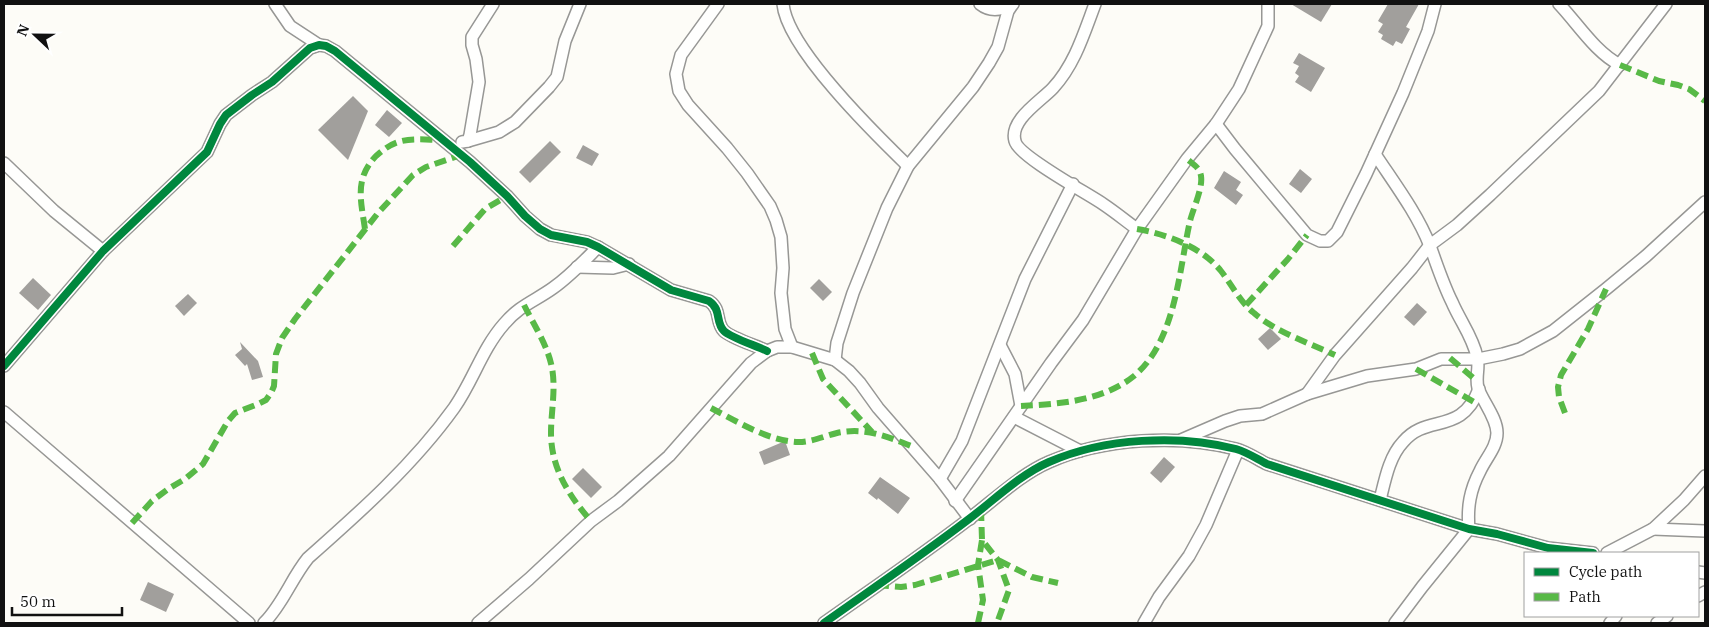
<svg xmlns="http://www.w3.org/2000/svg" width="1709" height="627" font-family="'IBM Plex Serif',serif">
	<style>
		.building { fill: #a19f9c }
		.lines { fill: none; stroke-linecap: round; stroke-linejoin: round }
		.minor-casing { stroke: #979795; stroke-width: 14 }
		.minor { stroke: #fffffe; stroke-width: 11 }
		.quiet { stroke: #58b947; stroke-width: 6; stroke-dasharray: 12 6; stroke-linecap: butt }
		.cycleway-casing { stroke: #fff; stroke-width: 11 }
		.cycleway { stroke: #00873e; stroke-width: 8 }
	</style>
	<rect width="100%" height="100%" fill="#fdfcf7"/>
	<!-- building -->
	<g class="building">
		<polygon points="1291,4 1332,4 1321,22"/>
		<polygon points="1388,4 1419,4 1406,27 1410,29 1402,44 1396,41 1393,46 1381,39 1383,35 1378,32 1383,24 1378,21"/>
		<polygon points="1299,53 1325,68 1311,92 1295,82 1299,76 1295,73 1299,66 1293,63"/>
		<polygon points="353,96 368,111 348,160 318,130"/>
		<polygon points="387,110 402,123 389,137 375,125"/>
		<polygon points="550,141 561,152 530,183 519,172"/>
		<polygon points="583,145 599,154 592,166 576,158"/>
		<polygon points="1300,169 1312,179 1301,193 1289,184"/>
		<polygon points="1224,171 1241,182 1236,190 1243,195 1236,205 1214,188"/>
		<polygon points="33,278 51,295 38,310 19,293"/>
		<polygon points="819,279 832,292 823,301 810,288"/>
		<polygon points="188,294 197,303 184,316 175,306"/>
		<polygon points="1417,303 1427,312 1414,326 1404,317"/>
		<polygon points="1270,328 1281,339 1268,350 1258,339"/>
		<polygon points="240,342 258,361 263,377 252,380 247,364 245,366 235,355 242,349"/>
		<polygon points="785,441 790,455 764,465 759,452"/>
		<polygon points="1164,457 1175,467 1161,483 1150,473"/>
		<polygon points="583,468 602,487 591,498 572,479"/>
		<polygon points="880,477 910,498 898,514 878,498 877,500 868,493"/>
		<polygon points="148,582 174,594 166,612 140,600"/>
	</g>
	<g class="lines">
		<defs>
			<g id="minor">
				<polyline points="275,4 290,26 319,45"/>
				<polyline points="718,4 681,55 676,74 679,91 688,105 727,148 747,173 770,206 776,220 781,237 783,268 781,293 785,329 792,347"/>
				<path d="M783,4C787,48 875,134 908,166"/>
				<path d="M980,4C990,12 1002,10 1013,4"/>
				<path d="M1095,4C1084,33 1075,64 1053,88C1041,101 1009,120 1015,141C1018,156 1087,193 1103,204C1115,212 1126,221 1137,229"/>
				<path d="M1559,4C1578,24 1595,52 1620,65"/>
				<polyline points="1216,124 1235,149 1307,235 1320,241 1328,241 1337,232 1366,174 1403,93 1428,31 1435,4"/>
				<polyline points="468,141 499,132 515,122 549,87 557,77 565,41 580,4"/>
				<polyline points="462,142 468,141 470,135 479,82 476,59 472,45 472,37 493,4"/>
				<path d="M1375,154C1394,183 1417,213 1430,246C1437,265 1443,284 1452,302C1460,321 1473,337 1477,357C1480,367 1475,377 1478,388C1483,402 1497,418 1497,433C1497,447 1486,458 1480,471C1470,490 1467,507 1469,529L1422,587L1395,623"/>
				<polyline points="4,163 54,211 103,251"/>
				<polyline points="577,267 613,268 629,264"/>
				<polyline points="1000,345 1015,374 1021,406"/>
				<polyline points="835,360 837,343 853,293 887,208 908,166 973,87 989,63 998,47 1008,11 1012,5"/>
				<path d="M4,366L103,251L207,152L220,124L226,115L252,95L272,82L310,48L319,45L326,46L335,51L470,162L507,196L525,216L540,229L551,235L587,242L598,247L671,290L709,301C722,310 715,322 724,331C731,338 757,346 767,351"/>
				<polyline points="1307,394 1335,355 1412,268 1430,245 1457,225 1490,195 1599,91 1666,4"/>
				<polyline points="4,412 249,623"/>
				<polyline points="1014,417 1080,451"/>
				<polyline points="1181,440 1225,421 1240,416 1262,414 1307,394 1367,376 1416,369 1441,359 1478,359 1503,354 1520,349 1553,331 1606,289 1646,256 1705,202"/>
				<polyline points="940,479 962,441 1025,279 1073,184"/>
				<path d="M1380,500C1385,480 1389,457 1403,442C1427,413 1461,436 1479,389"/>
				<polyline points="955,501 1051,363 1083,320 1137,229 1187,159 1216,124 1239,89 1268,26 1268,4"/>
				<polyline points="1653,529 1705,531"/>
				<polyline points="1607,553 1653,529 1684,500 1705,476"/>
				<polyline points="1698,572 1705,573"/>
				<polyline points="1698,596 1705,592"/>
				<path d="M264,623C283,604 291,579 308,558C360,512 413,465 454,408C473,381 482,349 504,324C520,305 535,301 553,288C570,276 584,261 598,247"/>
				<polyline points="478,623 529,579 591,521 618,501 669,456 751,363 767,351 777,347 792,347 835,360 849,371 860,383 878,408 940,479 970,519"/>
				<path d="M824,623C872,589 922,555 969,519C994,500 1021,474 1049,462C1104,438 1179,434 1236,449C1247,452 1257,459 1267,464L1469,529L1497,534L1548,548L1593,553"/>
				<polyline points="1144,623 1159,597 1189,556 1206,525 1238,450"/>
				<polyline points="1610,623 1616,616"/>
				<polyline points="1657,623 1667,616"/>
			</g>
		</defs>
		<!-- minor casing -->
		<use href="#minor" class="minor-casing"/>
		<!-- minor -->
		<use href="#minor" class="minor"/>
		<!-- quiet -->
		<g class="quiet">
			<polyline points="1620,65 1659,81 1678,85 1689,89 1705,101"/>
			<path d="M365,229C361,201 354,179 376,156C384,149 392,143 402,141C415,138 429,140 441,140"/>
			<path d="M1137,229C1166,234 1202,247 1221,271C1232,285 1240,302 1254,313C1274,331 1311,344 1335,355"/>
			<polyline points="453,246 485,209 507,196"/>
			<path d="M524,305C534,325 548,346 552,368C556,390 551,411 551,433C551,468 569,496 591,521"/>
			<polyline points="1246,305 1288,259 1307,235"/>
			<polyline points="812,353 823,379 872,432"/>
			<polyline points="1450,358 1477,381"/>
			<polyline points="1416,369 1474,402"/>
			<path d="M1021,406C1059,404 1103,401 1134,376C1176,341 1179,270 1190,221C1193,209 1203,188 1201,176C1200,168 1193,164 1187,159"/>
			<path d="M711,408C736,421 767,440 796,442C810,443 824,436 837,433C864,427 886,436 911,446"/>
			<polyline points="1565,413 1559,397 1558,387 1561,375 1588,329 1606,289"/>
			<polyline points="981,509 982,540 998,560 1009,590 997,623"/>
			<polyline points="132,523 152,501 168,489 185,479 203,464 228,421 235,413 258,404 266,400 271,393 274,386 276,354 282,338 295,319 378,213 413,175 426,167 461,155"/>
			<polyline points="877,585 901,587 915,585 998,560 1032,577 1058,583"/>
			<polyline points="978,623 983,600 978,565 982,540"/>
		</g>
		<defs>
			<g id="cycleway">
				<path d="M4,366L103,251L207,152L220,124L226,115L252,95L272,82L310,48L319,45L326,46L335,51L470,162L507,196L525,216L540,229L551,235L587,242L598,247L671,290L709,301C722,310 715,322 724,331C731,338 757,346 767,351"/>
				<path d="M824,623C872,589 922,555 969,519C994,500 1021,474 1049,462C1104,438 1179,434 1236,449C1247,452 1257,459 1267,464L1469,529L1497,534L1548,548L1593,553"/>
			</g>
		</defs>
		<!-- cycleway casing -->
		<use href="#cycleway" class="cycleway-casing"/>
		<!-- cycleway -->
		<use href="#cycleway" class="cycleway"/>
	</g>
	<!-- border -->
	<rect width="1709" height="627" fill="none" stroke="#111111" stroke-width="10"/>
	<!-- legend -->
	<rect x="1524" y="552" width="175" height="65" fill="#ffffff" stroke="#a0a0a0"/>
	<rect x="1534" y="568" width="25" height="8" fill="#00873e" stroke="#a0a0a0"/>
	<text x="1569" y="577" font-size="15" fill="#111111">Cycle path</text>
	<rect x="1534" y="593" width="25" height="8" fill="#58b947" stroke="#a0a0a0"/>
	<text x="1569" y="602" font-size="15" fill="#111111">Path</text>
	<!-- north arrow -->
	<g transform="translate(35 35) rotate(292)" stroke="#ffffff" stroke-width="4" paint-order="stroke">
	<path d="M0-4L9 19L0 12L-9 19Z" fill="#111111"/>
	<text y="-8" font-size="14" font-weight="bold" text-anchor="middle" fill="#111111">N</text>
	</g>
	<!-- scale -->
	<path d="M12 607v8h110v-8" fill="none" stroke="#111111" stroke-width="2.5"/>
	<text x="20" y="607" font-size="15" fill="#111111" stroke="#ffffff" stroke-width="4" paint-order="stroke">50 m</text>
</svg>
